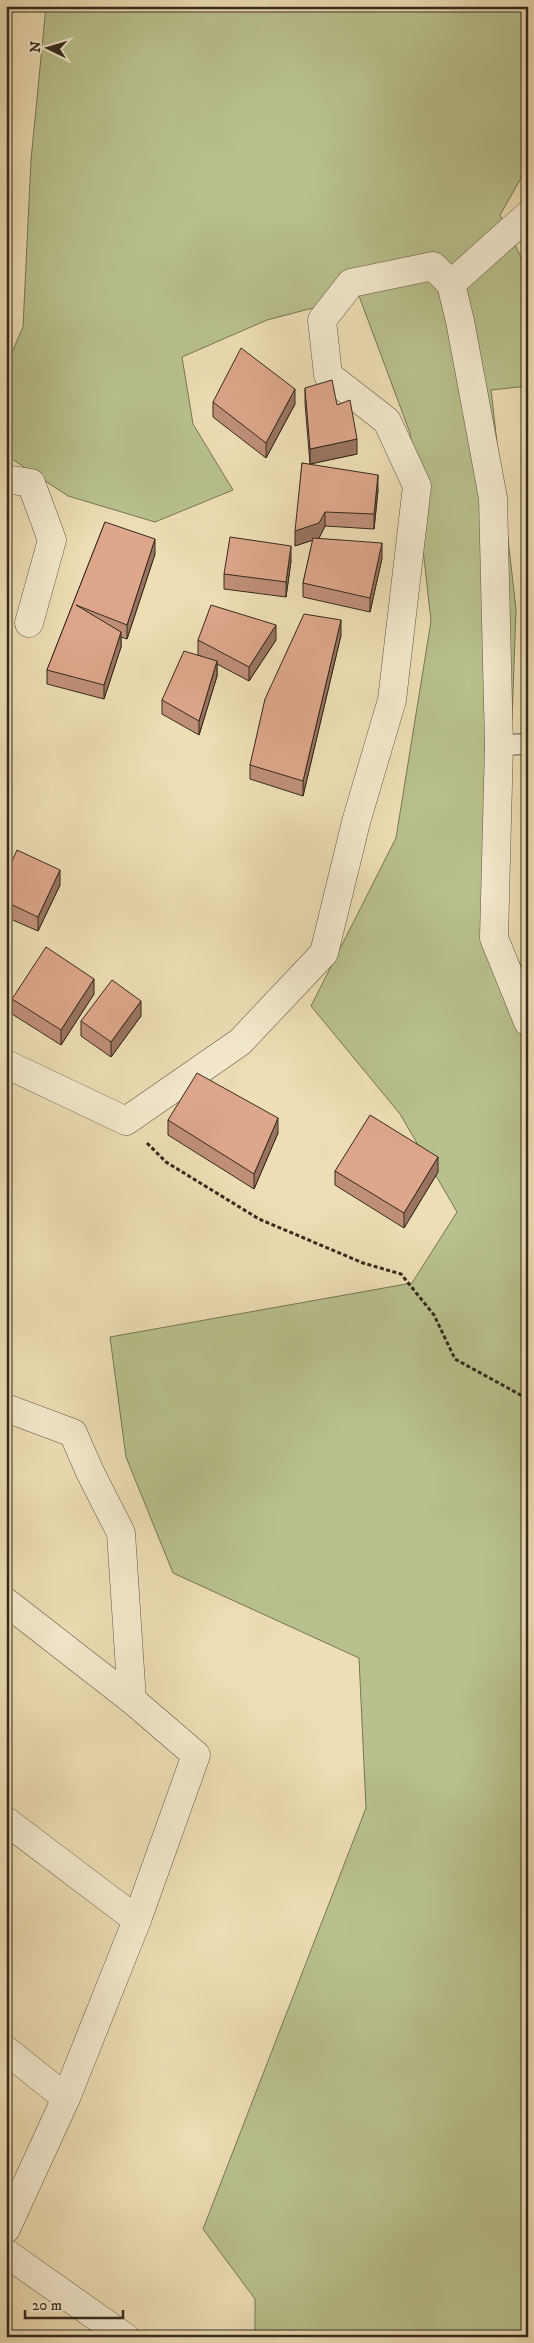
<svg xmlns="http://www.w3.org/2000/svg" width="534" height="2343" font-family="'IM FELL DW Pica',serif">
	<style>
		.green { fill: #b8c18d; stroke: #767656 }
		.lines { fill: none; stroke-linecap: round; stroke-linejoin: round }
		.lane-casing { stroke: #625744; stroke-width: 22 }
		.street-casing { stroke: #625744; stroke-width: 29 }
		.path { stroke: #342a1e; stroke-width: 3; stroke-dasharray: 4 2.5; stroke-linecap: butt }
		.lane { stroke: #f4eacf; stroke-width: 20 }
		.street { stroke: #f4eacf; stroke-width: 28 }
		.wall { fill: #bf8f78; stroke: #342a1e }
		.shaded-wall { fill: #9b7461; stroke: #342a1e }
		.building { fill: #dea68b; stroke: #342a1e }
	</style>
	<rect width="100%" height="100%" fill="#eedeb5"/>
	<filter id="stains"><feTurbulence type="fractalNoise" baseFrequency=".004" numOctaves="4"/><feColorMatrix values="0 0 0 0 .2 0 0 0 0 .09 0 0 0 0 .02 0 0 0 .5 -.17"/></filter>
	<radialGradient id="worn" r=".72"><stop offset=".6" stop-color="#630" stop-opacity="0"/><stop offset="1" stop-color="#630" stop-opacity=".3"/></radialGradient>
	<!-- green -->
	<polygon class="green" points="46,6 528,6 528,166 500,215 525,265 528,265 528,386 491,390 516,609 510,778 501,924 528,981 528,2337 255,2337 255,2299 203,2229 366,1808 359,1658 173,1573 126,1457 110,1337 412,1283 457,1212 400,1114 311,1006 396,838 431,621 410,433 359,296 267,320 182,357 193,424 233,490 155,522 68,496 9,457 6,451 6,366 23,327 31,160"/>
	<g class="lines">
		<defs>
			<polyline id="lane" points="499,745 528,744"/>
			<g id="street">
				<polyline points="451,284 528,215"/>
				<polyline points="6,479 31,483 52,540 29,623"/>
				<polyline points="6,1064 126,1121 240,1042 324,953 356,822 392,700 417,486 387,421 328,375 322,320 351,283 433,266 451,284 460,321 493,498 499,745 494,938 528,1022"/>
				<polyline points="6,1408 73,1433 90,1472 121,1533 132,1700 196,1755 137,1920 66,2098 6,2229"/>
				<polyline points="6,1602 132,1700"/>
				<polyline points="6,1821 137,1920"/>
				<polyline points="6,2050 66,2098"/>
				<polyline points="6,2253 125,2337"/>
			</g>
		</defs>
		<!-- lane casing -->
		<use href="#lane" class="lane-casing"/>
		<!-- street casing -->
		<use href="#street" class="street-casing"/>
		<!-- path -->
		<polyline class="path" points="147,1143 166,1162 259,1219 363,1263 401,1274 434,1315 455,1359 528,1399"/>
		<!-- lane -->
		<use href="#lane" class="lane"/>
		<!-- street -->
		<use href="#street" class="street"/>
	</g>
	<!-- wall -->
	<g class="wall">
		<polygon points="305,388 337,405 357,454 310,464 305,403"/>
		<polygon points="213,402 295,404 266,458 213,417"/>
		<polygon points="302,463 378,490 374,529 325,526 319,538 317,539 382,558 370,612 303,597 303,583 313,540 295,546"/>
		<polygon points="105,522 155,554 127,639 121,637 121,647 104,699 47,684 47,670"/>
		<polygon points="291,561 286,597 224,589 224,574"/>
		<polygon points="341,635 303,796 250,779 250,765"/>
		<polygon points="198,640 276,640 249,681 217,664 217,676 199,735 162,714 162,700 203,657 198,655"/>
		<polygon points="6,874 60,885 38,931 6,917"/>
		<polygon points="94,994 61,1045 12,1014 12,999"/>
		<polygon points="141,1016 111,1057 81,1036 81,1021"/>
		<polygon points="168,1120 278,1133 254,1189 168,1135"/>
		<polygon points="335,1171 438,1172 404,1228 335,1185"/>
	</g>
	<!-- shaded-wall -->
	<g class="shaded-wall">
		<polygon points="295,389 295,404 266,458 266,443"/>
		<polygon points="357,439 357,454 310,464 310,449"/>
		<polygon points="378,475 378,490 374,529 374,514"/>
		<polygon points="325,512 325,526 319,538 295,546 295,531"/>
		<polygon points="155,539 155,554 127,639 127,625"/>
		<polygon points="382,543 382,558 370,612 370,598"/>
		<polygon points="291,546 291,561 286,597 286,582"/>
		<polygon points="341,620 341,635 303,796 303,781"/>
		<polygon points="276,625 276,640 249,681 249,667"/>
		<polygon points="121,632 121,647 104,699 104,685"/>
		<polygon points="217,661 217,676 199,735 199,721"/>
		<polygon points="8,846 8,860 6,863 6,848"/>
		<polygon points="60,870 60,885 38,931 38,917"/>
		<polygon points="94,979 94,994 61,1045 61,1030"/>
		<polygon points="141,1001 141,1016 111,1057 111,1042"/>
		<polygon points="278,1118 278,1133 254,1189 254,1174"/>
		<polygon points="438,1157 438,1172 404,1228 404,1213"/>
	</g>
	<!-- building -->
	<g class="building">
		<polygon points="241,348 295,389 266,443 213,402"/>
		<polygon points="332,380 337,405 350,400 357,439 310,449 305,388"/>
		<polygon points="302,463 378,475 374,514 325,512 319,523 295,531"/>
		<polygon points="105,522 155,539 127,625 76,605 121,632 104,685 47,670"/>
		<polygon points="230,537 291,546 286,582 224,574"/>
		<polygon points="313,538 382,543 370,598 303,583"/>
		<polygon points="211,605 276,625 249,667 198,640"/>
		<polygon points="304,614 341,620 303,781 250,765 265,699"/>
		<polygon points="184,651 217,661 199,721 162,700"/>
		<polygon points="17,850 60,870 38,917 6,902 6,874"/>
		<polygon points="46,947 94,979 61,1030 12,999"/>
		<polygon points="112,980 141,1001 111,1042 81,1021"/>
		<polygon points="197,1073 278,1118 254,1174 168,1120"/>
		<polygon points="370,1115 438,1157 404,1213 335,1171"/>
	</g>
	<!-- margin -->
	<rect width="534" height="2343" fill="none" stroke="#eedeb5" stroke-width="25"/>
	<rect x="8" y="8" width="519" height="2328" fill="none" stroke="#342a1e" stroke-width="2.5"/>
	<rect x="12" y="12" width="509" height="2318" fill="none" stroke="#342a1e"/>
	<!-- north arrow -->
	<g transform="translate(48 48) rotate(275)" stroke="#f4eacf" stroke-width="4" paint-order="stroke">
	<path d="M0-4L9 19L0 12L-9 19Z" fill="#342a1e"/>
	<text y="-8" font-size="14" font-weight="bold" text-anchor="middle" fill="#342a1e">N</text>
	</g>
	<!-- scale -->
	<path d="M25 2310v8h98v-8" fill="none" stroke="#342a1e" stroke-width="2.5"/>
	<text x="32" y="2310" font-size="15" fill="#342a1e" stroke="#f4eacf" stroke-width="4" paint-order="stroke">20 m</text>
	<rect width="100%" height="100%" filter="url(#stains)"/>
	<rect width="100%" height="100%" fill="url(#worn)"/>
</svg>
